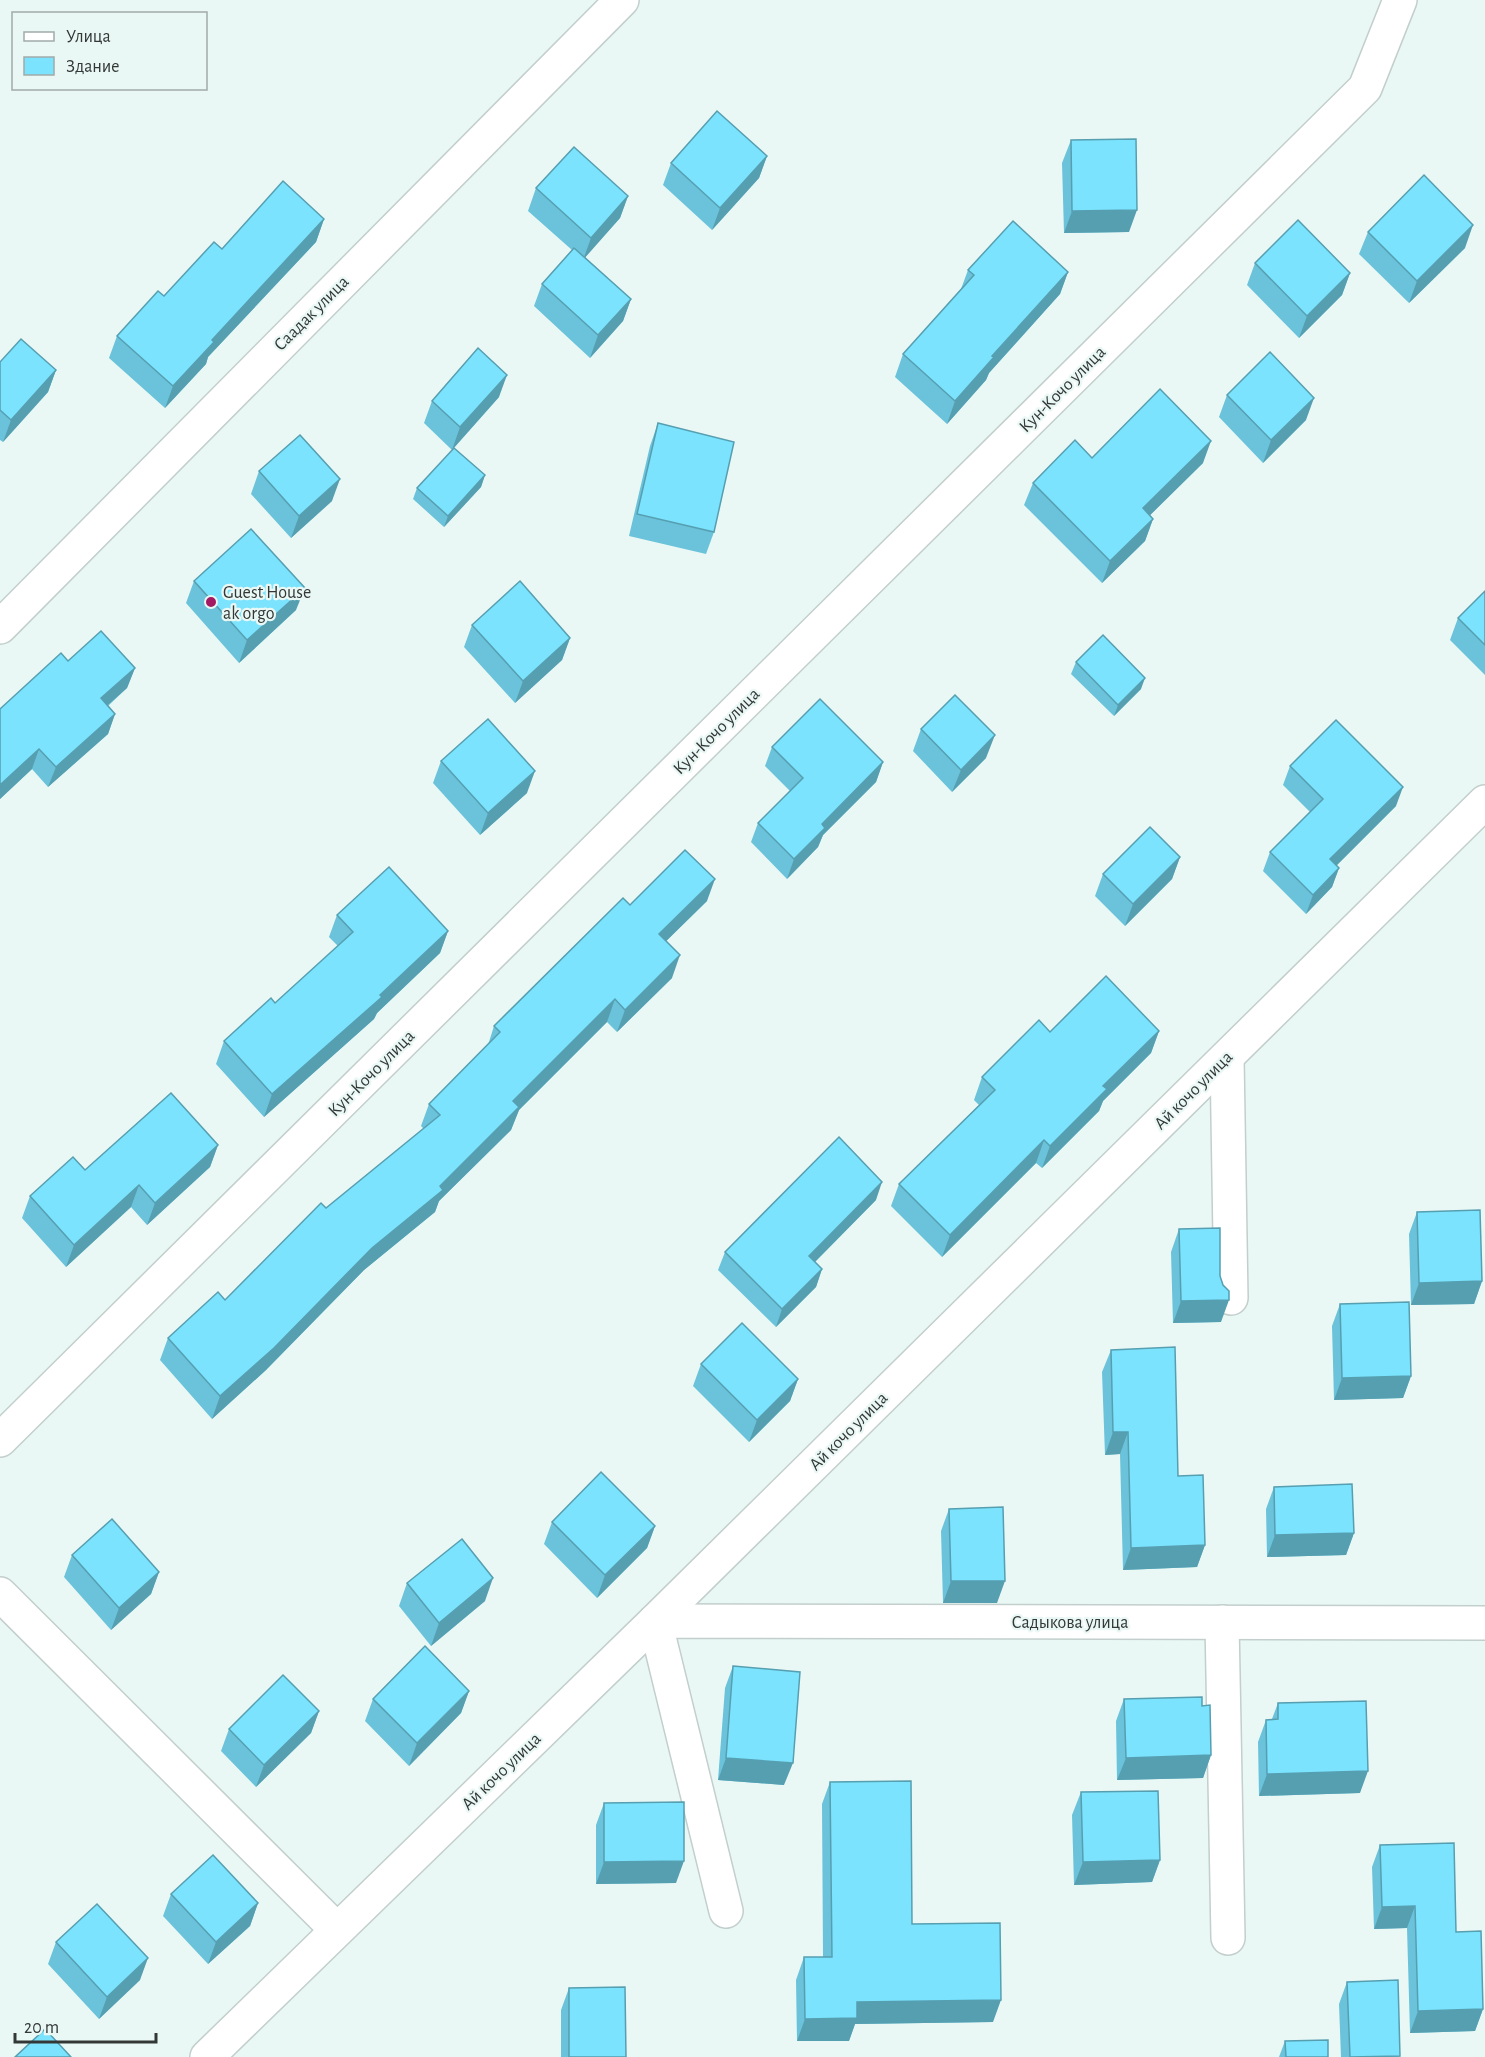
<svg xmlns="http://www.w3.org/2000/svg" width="1485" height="2057" font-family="'Alegreya Sans',sans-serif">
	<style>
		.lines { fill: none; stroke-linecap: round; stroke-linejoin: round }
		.street-casing { stroke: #c2cfcc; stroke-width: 36 }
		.street { stroke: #fff; stroke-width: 33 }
		.wall { fill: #6ac3da }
		.shaded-wall { fill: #569fb1 }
		.building { fill: #7be3fd; stroke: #569fb1; stroke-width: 1.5 }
		.poi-dot { fill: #a31962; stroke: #eaf8f5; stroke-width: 2 }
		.labels { text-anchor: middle; stroke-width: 4.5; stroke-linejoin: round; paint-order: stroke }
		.street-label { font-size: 18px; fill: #333837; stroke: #eaf8f5 }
		.poi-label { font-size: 18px; fill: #333837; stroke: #eaf8f5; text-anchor: start }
	</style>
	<rect width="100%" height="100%" fill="#eaf8f5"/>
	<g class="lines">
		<defs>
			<g id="street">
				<polyline points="0,627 622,0"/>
				<polyline points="1227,1057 1231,1298"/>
				<polyline points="0,1440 1365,88 1400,0"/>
				<polyline points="0,1594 337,1930"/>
				<polyline points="1222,1622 1228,1938"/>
				<polyline points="726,1911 655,1621 1485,1623"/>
				<polyline points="207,2057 655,1621 1485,802"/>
			</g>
		</defs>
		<!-- street casing -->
		<use href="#street" class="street-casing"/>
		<!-- street -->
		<use href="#street" class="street"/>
	</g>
	<!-- wall -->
	<g class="wall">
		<polygon points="1071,140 1129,232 1064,233 1062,163"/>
		<polygon points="767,156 759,178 712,230 663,185 671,163"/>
		<polygon points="536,188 628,196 620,218 585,257 631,299 623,321 590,358 534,306 542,284 572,250 528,211"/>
		<polygon points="324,219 316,242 208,357 206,364 165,408 109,358 117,336 222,249"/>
		<polygon points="1368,232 1465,248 1409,303 1359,254"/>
		<polygon points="1255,263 1350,273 1342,295 1299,338 1247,285"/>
		<polygon points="968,270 1068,272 1060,294 989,373 986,380 947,424 895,377 903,354 961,289"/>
		<polygon points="0,362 56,370 48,392 3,442 0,440"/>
		<polygon points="1227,395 1306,420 1263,463 1219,417"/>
		<polygon points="499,397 452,450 424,423 432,401"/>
		<polygon points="658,423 714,532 706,554 629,536 650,446"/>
		<polygon points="1092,458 1203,463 1150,515 1153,519 1145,541 1102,583 1024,505 1033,483"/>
		<polygon points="259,471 332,501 291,538 251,494"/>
		<polygon points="485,475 481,487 444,527 413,499 417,488"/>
		<polygon points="194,581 296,610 239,663 186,603"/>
		<polygon points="1485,591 1485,675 1450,640 1458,618"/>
		<polygon points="472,625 570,638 562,660 515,703 464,647"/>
		<polygon points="68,661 135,668 127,688 108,706 115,714 108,734 48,787 32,769 0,799 0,709"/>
		<polygon points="1076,662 1141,689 1114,716 1071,674"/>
		<polygon points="921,729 986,758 952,792 913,751"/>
		<polygon points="772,747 883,762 876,782 823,835 818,847 787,879 751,842 758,823 790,791 765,766"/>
		<polygon points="441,761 527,793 480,835 433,783"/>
		<polygon points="1290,766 1396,806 1336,866 1339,868 1332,887 1306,914 1263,871 1270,852 1310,812 1283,785"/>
		<polygon points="1180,857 1172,879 1125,926 1095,896 1103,874"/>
		<polygon points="707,901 666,941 672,978 617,1032 607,1022 519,1110 511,1130 439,1201 435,1212 364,1270 266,1370 212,1419 160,1360 168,1338 225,1300 326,1208 424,1129 421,1126 429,1104 488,1045 494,1026 630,905"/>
		<polygon points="337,915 448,931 440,953 377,1013 374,1019 264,1117 216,1064 224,1041 275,1003 338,946 329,937"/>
		<polygon points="1159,1031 1151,1053 1103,1101 1099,1111 1042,1168 1036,1163 942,1257 891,1206 899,1184 979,1105 974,1100 982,1077 1050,1032"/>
		<polygon points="218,1145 210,1167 147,1225 131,1207 66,1267 22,1218 30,1196"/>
		<polygon points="876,1200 815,1262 822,1269 816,1287 776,1327 718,1270 725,1252"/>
		<polygon points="1417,1212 1482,1281 1474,1304 1411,1305 1409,1234"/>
		<polygon points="1179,1229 1221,1322 1173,1323 1171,1252"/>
		<polygon points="1340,1304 1411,1376 1403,1398 1334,1400 1332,1326"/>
		<polygon points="1111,1350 1178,1476 1205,1545 1197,1567 1123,1570 1120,1454 1105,1455 1102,1372"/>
		<polygon points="701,1364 798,1379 790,1401 749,1442 693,1386"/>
		<polygon points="1274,1487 1354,1533 1346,1555 1267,1557 1266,1509"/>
		<polygon points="949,1509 997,1603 943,1603 941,1531"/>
		<polygon points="552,1522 655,1526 647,1548 597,1598 544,1544"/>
		<polygon points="72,1555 159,1572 151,1594 111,1630 64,1577"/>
		<polygon points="407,1583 485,1601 431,1646 399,1606"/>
		<polygon points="733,1666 784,1785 718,1780 725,1688"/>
		<polygon points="469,1691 461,1713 409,1766 365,1721 373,1699"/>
		<polygon points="1124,1699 1202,1706 1211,1755 1203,1778 1117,1780 1116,1721"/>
		<polygon points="1278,1703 1360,1793 1259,1796 1258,1742 1266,1720 1272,1719"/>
		<polygon points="319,1711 311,1733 256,1787 221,1751 229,1729"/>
		<polygon points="830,1782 912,1924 993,2022 855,2024 849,2041 797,2041 796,1980 804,1957 823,1957 822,1804"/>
		<polygon points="1081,1792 1160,1860 1152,1882 1074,1885 1072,1815"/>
		<polygon points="604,1803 676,1883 596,1884 596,1825"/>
		<polygon points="1380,1845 1456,1932 1483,2009 1475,2031 1410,2033 1407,1928 1374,1929 1372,1867"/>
		<polygon points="171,1894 258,1903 250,1926 208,1964 163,1916"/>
		<polygon points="56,1942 140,1980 99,2019 48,1964"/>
		<polygon points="1347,1982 1400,2057 1341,2057 1339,2004"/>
		<polygon points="569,1988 626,2057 561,2057 561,2010"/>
		<polygon points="1285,2041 1328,2057 1279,2057"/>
	</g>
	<!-- shaded-wall -->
	<g class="shaded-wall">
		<polygon points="767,156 759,178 712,230 720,208"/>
		<polygon points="628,196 620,218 583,260 591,238"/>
		<polygon points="1137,210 1129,232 1064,233 1072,211"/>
		<polygon points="324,219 316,242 208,357 206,364 165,408 173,386 212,340"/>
		<polygon points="1473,225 1465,248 1409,303 1417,281"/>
		<polygon points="1068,272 1060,294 989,373 986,380 947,424 955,401 992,356"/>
		<polygon points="1350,273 1342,295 1299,338 1307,316"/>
		<polygon points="631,299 623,321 590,358 598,335"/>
		<polygon points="56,370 48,392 3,442 11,420"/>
		<polygon points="507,375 499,397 452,450 460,427"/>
		<polygon points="1314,398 1306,420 1263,463 1271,440"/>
		<polygon points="1211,441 1203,463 1135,530 1143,508"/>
		<polygon points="485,475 481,487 444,527 448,516"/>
		<polygon points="340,479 332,501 291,538 299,516"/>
		<polygon points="1153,519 1145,541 1102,583 1110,561"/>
		<polygon points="305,588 296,610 239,663 247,640"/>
		<polygon points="570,638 562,660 515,703 523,681"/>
		<polygon points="135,668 127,688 93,718 101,698"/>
		<polygon points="1145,678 1141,689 1114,716 1118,705"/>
		<polygon points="115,714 108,734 48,787 56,767"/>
		<polygon points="995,735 986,758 952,792 961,770"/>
		<polygon points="39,749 32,769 0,799 0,785"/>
		<polygon points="883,762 876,782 823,835 818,847 787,879 794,859 822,824"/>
		<polygon points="535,771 527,793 480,835 488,813"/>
		<polygon points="1403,787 1396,806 1323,879 1330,859"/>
		<polygon points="1180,857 1172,879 1125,926 1133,904"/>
		<polygon points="1339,868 1332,887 1306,914 1313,895"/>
		<polygon points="715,879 707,901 651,956 659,934"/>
		<polygon points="448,931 440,953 377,1013 374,1019 264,1117 272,1094 380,995"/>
		<polygon points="680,955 672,978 617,1032 625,1010"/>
		<polygon points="615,999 607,1022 519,1110 511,1130 439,1201 435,1212 364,1270 266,1370 212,1419 220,1396 372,1248 440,1186 513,1101"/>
		<polygon points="1159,1031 1151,1053 1103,1101 1099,1111 1042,1168 1050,1146 1103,1086"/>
		<polygon points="1044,1140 1036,1163 942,1257 950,1235"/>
		<polygon points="218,1145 210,1167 147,1225 155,1203"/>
		<polygon points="882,1182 876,1200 803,1274 809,1256"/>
		<polygon points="139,1185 131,1207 66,1267 74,1245"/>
		<polygon points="822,1269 816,1287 776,1327 782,1309"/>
		<polygon points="1482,1281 1474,1304 1411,1305 1419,1283"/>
		<polygon points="1229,1300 1221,1322 1173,1323 1181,1301"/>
		<polygon points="1411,1376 1403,1398 1334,1400 1342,1378"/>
		<polygon points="798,1379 790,1401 749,1442 757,1420"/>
		<polygon points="1113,1432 1128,1432 1120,1454 1105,1455"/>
		<polygon points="655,1526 647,1548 597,1598 605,1575"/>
		<polygon points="1354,1533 1346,1555 1267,1557 1275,1535"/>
		<polygon points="1205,1545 1197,1567 1123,1570 1131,1548"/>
		<polygon points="159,1572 151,1594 111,1630 119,1608"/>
		<polygon points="493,1578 485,1601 431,1646 439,1623"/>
		<polygon points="951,1581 1005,1581 997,1603 943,1603"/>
		<polygon points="469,1691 461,1713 409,1766 417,1743"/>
		<polygon points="319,1711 311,1733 256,1787 264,1765"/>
		<polygon points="1211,1755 1203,1778 1117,1780 1126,1758"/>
		<polygon points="726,1758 793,1763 784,1785 718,1780"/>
		<polygon points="1368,1771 1360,1793 1259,1796 1267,1774"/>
		<polygon points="1160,1860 1152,1882 1074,1885 1083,1862"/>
		<polygon points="684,1861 676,1883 596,1884 604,1862"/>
		<polygon points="258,1903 250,1926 208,1964 216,1942"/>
		<polygon points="1415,1906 1407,1928 1374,1929 1382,1907"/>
		<polygon points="148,1958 140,1980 99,2019 107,1997"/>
		<polygon points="1001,2000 993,2022 855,2024 849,2041 797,2041 805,2019 857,2002"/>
		<polygon points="1483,2009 1475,2031 1410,2033 1418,2011"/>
	</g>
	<!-- building -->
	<g class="building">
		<polygon points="717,111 767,156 720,208 671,163"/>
		<polygon points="1136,139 1137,210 1072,211 1071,140"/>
		<polygon points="574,147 628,196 591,238 536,188"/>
		<polygon points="1424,175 1473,225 1417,281 1368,232"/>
		<polygon points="283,181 324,219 212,340 214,342 173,386 117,336 158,291 164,296 214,242 222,249"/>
		<polygon points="1298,220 1350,273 1307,316 1255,263"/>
		<polygon points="1013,221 1068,272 992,356 994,357 955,401 903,354 974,275 968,270"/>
		<polygon points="574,248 631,299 598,335 542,284"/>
		<polygon points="21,339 56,370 11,420 0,410 0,362"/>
		<polygon points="478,348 507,375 460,427 432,401"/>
		<polygon points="1270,352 1314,398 1271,440 1227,395"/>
		<polygon points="1160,389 1211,441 1143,508 1153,519 1110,561 1033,483 1075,440 1092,458"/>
		<polygon points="658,423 734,442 714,532 637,514"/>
		<polygon points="300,435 340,479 299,516 259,471"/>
		<polygon points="454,448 485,475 448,516 417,488"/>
		<polygon points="251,529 305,588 247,640 194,581"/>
		<polygon points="520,581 570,638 523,681 472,625"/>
		<polygon points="1485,591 1485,645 1458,618"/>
		<polygon points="101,631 135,668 101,698 115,714 56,767 39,749 0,785 0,709 61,653 68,661"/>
		<polygon points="1103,635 1145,678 1118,705 1076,662"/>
		<polygon points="955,695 995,735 961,770 921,729"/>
		<polygon points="820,699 883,762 822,824 825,828 794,859 758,823 803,778 772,747"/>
		<polygon points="488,719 535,771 488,813 441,761"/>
		<polygon points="1336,720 1403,787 1330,859 1339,868 1313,895 1270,852 1323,799 1290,766"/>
		<polygon points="1150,827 1180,857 1133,904 1103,874"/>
		<polygon points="685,850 715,879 659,934 680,955 625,1010 615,999 513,1101 519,1107 440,1186 443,1190 372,1248 274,1348 220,1396 168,1338 218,1292 225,1300 321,1203 326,1208 440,1115 429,1104 500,1032 494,1026 623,898 630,905"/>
		<polygon points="389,867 448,931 380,995 382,997 272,1094 224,1041 271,998 275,1003 353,932 337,915"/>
		<polygon points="1106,976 1159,1031 1103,1086 1107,1089 1050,1146 1044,1140 950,1235 899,1184 995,1090 982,1077 1039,1020 1050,1032"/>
		<polygon points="171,1093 218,1145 155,1203 139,1185 74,1245 30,1196 73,1157 85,1170"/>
		<polygon points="839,1137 882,1182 809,1256 822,1269 782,1309 725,1252"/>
		<polygon points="1480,1210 1482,1281 1419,1283 1417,1212"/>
		<polygon points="1220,1228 1220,1276 1223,1285 1229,1291 1229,1300 1181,1301 1179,1229"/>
		<polygon points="1409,1302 1411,1376 1342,1378 1340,1304"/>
		<polygon points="742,1323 798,1379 757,1420 701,1364"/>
		<polygon points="1175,1347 1178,1476 1203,1475 1205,1545 1131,1548 1128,1432 1113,1432 1111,1350"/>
		<polygon points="601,1472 655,1526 605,1575 552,1522"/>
		<polygon points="1352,1484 1354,1533 1275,1535 1274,1487"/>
		<polygon points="1003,1507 1005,1581 951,1581 949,1509"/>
		<polygon points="112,1519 159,1572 119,1608 72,1555"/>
		<polygon points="462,1539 493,1578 439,1623 407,1583"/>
		<polygon points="425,1646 469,1691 417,1743 373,1699"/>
		<polygon points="733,1666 800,1672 793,1763 726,1758"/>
		<polygon points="283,1675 319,1711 264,1765 229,1729"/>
		<polygon points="1202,1697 1202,1706 1210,1705 1211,1755 1126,1758 1124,1699"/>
		<polygon points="1366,1701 1368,1771 1267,1774 1266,1720 1278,1719 1278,1703"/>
		<polygon points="911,1781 912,1924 1000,1923 1001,2000 857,2002 857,2018 805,2019 804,1957 832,1957 830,1782"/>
		<polygon points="1158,1791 1160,1860 1083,1862 1081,1792"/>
		<polygon points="684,1802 684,1861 604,1862 604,1803"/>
		<polygon points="1454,1843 1456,1932 1481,1931 1483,2009 1418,2011 1415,1906 1382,1907 1380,1845"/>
		<polygon points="213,1855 258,1903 216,1942 171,1894"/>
		<polygon points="97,1904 148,1958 107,1997 56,1942"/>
		<polygon points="1398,1980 1400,2056 1350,2057 1347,1982"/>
		<polygon points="625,1987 626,2057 569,2057 569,1988"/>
		<polygon points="45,2029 71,2057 15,2057"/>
		<polygon points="1328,2040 1328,2057 1286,2057 1285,2041"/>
	</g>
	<!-- markers -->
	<circle class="poi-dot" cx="211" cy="602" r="6"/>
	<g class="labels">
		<!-- street labels -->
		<g class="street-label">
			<text transform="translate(311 313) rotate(-45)" y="6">Саадак улица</text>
			<text transform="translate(1062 389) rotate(-45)" y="6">Кун-Кочо улица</text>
			<text transform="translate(716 731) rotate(-45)" y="6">Кун-Кочо улица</text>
			<text transform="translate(371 1073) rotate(-45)" y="6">Кун-Кочо улица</text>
			<text transform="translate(1193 1090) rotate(-45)" y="6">Ай кочо улица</text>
			<text transform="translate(848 1431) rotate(-45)" y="6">Ай кочо улица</text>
			<text x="1070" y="1628">Садыкова улица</text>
			<text transform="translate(501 1771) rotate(-44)" y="6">Ай кочо улица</text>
		</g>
		<!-- poi labels -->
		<g class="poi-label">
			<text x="223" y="598">Guest House<tspan x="223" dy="21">ak orgo</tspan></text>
		</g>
	</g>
	<!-- legend -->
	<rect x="12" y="12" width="195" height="78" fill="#eaf8f5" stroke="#a1aba9" stroke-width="1.5"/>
	<rect x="24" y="32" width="30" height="9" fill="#ffffff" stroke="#a1aba9" stroke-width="1.5"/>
	<text x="66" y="42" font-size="18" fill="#333837">Улица</text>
	<rect x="24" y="57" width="30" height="18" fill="#7be3fd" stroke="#a1aba9" stroke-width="1.5"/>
	<text x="66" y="72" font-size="18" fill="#333837">Здание</text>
	<!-- scale -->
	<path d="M15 2033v9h141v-9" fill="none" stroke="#333837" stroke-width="3"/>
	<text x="24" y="2033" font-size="18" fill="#333837" stroke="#eaf8f5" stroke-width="4.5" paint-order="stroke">20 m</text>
</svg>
